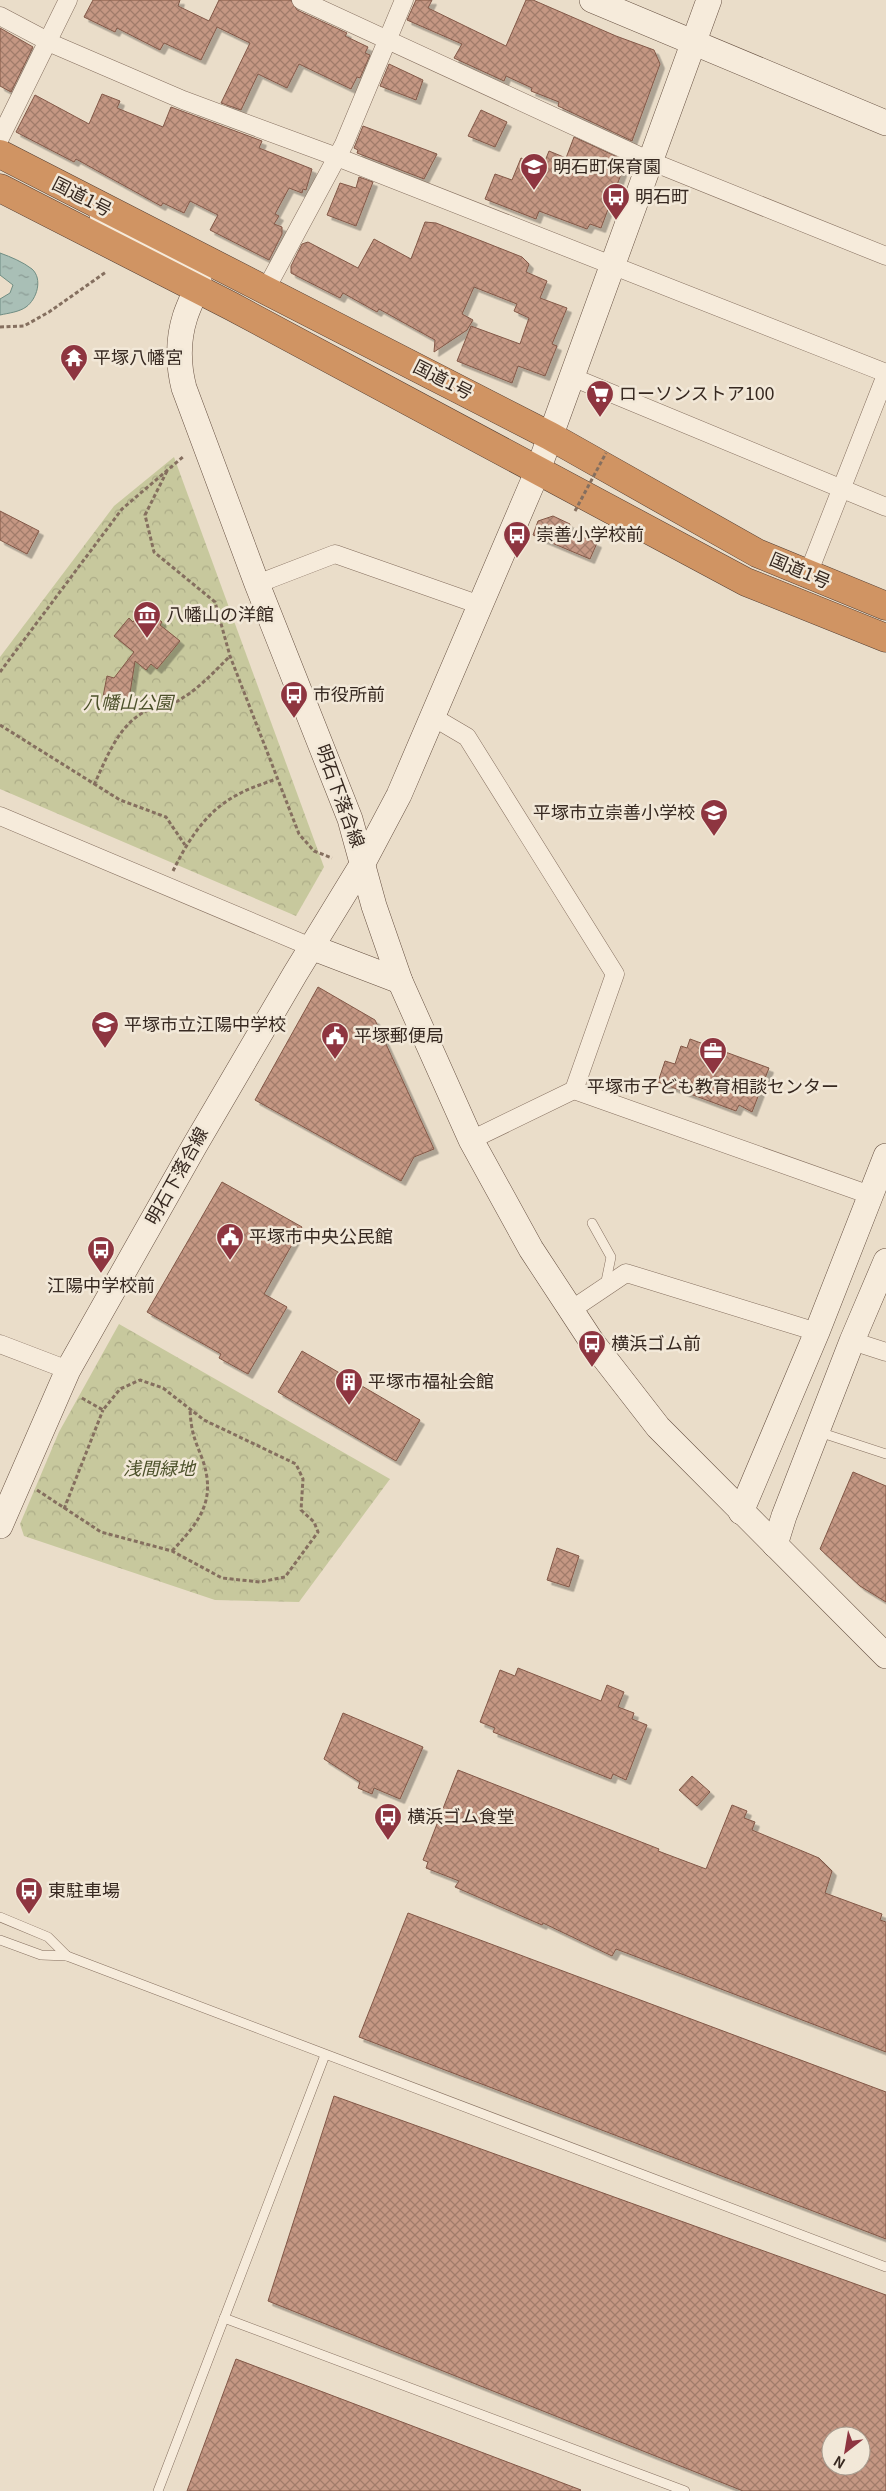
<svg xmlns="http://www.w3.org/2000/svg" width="886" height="2491" font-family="Georgia,'Noto Sans JP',serif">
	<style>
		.park { fill: url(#park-crowns) }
		.water { fill: url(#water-ripples); stroke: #708d83 }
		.building { fill: url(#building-cross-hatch); stroke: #825847; fill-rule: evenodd; filter: url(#shadow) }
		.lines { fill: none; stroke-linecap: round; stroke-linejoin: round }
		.lane-casing { stroke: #856f5f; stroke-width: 10 }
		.street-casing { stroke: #856f5f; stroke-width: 19 }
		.secondary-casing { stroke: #675142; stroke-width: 26 }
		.highway-casing { stroke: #533e33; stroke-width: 29 }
		.path { stroke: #856f5f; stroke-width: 3; stroke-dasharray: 4 2.5; stroke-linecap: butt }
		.lane { stroke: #f6ebdb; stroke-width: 9 }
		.street { stroke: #f6ebdb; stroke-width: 18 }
		.secondary { stroke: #f6ebdb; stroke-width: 25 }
		.highway { stroke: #d09463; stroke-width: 28 }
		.path-bridge { stroke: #856f5f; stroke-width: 3; stroke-dasharray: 4 2.5; stroke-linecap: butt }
		.labels { text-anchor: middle; stroke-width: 5; stroke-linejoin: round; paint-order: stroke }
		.poi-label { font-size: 18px; fill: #372921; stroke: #f2e8d8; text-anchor: start }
		.street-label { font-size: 18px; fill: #372921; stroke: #f2e8d8 }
		.park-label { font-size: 18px; font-style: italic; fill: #4c512a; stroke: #f2e8d8 }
	</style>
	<defs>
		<pattern id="park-crowns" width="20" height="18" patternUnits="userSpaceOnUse" patternTransform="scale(1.25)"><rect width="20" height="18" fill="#c7c89d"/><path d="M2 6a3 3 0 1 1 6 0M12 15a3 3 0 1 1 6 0" fill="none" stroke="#acac87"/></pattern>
		<pattern id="water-ripples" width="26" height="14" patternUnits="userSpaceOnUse" patternTransform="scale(1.25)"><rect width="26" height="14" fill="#a9bfb6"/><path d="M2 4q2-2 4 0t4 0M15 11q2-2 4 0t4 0" fill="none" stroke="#8a9b94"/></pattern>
		<pattern id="building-cross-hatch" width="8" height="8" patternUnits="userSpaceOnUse" patternTransform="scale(1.25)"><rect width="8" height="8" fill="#c59783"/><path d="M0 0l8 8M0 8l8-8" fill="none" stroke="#a17b6b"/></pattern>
		<filter id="shadow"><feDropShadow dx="4.5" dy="4.5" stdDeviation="0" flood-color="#0004"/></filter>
	</defs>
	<rect width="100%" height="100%" fill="#eaddc9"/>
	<!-- park -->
	<g class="park">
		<polygon points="174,457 324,867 296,916 0,789 0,657 114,506"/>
		<polygon points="119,1324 390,1479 299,1602 215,1600 24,1536 20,1524 59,1432"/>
	</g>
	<!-- water -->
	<path class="water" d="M0,253C11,257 23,262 32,269C43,279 37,299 26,307C19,312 9,313 0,315V299L10,293L13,285L0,275Z"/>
	<!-- building -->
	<g class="building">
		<polygon points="93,0 180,0 178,6 209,21 219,0 291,0 297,10 347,33 345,36 368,47 365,53 370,55 360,78 357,77 351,89 299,64 287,88 258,74 241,110 221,103 250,43 217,27 201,60 164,43 160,50 117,28 115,32 84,17"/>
		<polygon points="416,0 432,0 428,8 506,46 526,0 533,0 616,36 654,50 660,64 632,141 558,106 559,102 531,91 532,88 506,76 504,81 454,58 462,44 407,20"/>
		<polygon points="0,28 33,47 11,92 0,86"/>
		<polygon points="389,64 423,80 416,100 380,86"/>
		<polygon points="102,94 120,101 117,108 163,127 171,107 262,141 259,148 312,169 306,190 303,189 302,193 289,188 275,214 279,216 274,224 282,227 282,234 269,260 210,230 218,215 190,201 184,213 163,203 161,206 76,159 74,162 16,132 35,95 89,124"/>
		<polygon points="481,110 507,122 495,147 468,136"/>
		<polygon points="363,126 437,154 424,179 357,153 358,150 354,148"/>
		<polygon points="574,137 626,161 601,228 590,224 587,229 539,211 536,219 485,199 495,174 512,180 521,158 530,161 533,155 545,161 549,151 566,158"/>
		<polygon points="359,177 373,182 356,226 327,215 340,183 356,188"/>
		<polygon points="425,222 436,223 522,257 529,264 526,272 547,281 540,298 567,308 552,344 557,346 545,376 518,366 512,383 457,361 471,326 520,344 529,318 514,311 517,304 474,287 462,314 473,320 467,330 434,352 435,340 379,309 377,312 343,293 340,298 291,273 291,266 302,244 308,242 358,268 374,239 411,259"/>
		<polygon points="0,511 39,531 27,554 0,540"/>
		<polygon points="553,516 570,524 567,531 597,543 590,559 533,535 538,521"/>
		<polygon points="144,608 162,622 160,625 180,641 157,669 151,664 146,670 135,661 128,706 102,702 107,676 114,678 134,652 114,636 129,618 133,622"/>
		<polygon points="318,987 375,1020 434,1149 414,1157 401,1181 255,1100"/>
		<polygon points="690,1039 769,1068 752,1112 739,1105 736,1111 658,1082 665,1061 675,1064 681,1046 687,1048"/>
		<polygon points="222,1182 302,1227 264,1294 287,1307 248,1374 219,1358 221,1354 147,1312"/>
		<polygon points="302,1351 420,1420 396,1461 278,1392"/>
		<polygon points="853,1472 886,1486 886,1602 860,1586 820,1549"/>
		<polygon points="557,1548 579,1556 569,1587 547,1580"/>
		<polygon points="518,1668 601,1701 607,1685 624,1692 618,1707 634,1713 632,1719 647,1725 626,1780 613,1774 611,1779 493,1732 495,1728 480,1722 500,1670 515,1676"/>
		<polygon points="343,1713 423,1747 400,1799 374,1788 372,1794 358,1788 360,1782 324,1759"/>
		<polygon points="458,1770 659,1849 658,1851 706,1869 732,1805 747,1811 744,1818 755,1822 752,1830 819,1858 832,1871 825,1893 882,1914 880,1920 886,1922 886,2052 616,1949 612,1956 543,1923 542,1925 455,1887 459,1881 426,1868 428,1862 423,1860"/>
		<polygon points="692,1776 710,1792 697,1806 679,1790"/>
		<polygon points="408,1913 886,2092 886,2239 359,2037"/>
		<path d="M334,2096L886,2295V2491H743L268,2301ZM831,2436H861V2466H831Z"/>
		<polygon points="236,2359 581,2490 580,2491 187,2491"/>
	</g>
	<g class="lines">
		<defs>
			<g id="lane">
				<polyline points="592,1223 611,1257 605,1286"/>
				<polyline points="819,1432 886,1454"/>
				<polyline points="0,1917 48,1937 67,1956"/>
				<polyline points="0,1940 41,1955 67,1956 886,2267"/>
				<polyline points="224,2318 685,2491"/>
				<polyline points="158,2491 325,2055"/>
			</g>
			<g id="street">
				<polyline points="301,0 650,161 886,256"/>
				<polyline points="0,16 55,45 183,100 337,157 886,373"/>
				<polyline points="0,138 68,0"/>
				<polyline points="266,289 344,144 404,0"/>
				<polyline points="572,377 886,507"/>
				<polyline points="808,574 886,375"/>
				<polyline points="257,584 335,554 480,605"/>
				<polyline points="433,717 467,737 615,974 574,1090 870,1195"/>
				<polyline points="0,816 311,947"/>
				<polyline points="471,1140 574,1090"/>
				<polyline points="571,1310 626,1273 817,1332"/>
				<polyline points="852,1341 886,1352"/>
				<polyline points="0,1344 68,1370"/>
			</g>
			<g id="secondary">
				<polyline points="592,0 886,123"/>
				<path d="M102,215L133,239L195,271L199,279C196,293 189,304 185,317C178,339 178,365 184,388L257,584L350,819L374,906L400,981L471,1140L531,1249L592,1342L658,1427L886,1656"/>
				<polyline points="311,947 400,981"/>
				<polyline points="741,1512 817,1332 886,1156"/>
				<polyline points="0,1526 68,1370 195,1145 295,974 363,863 399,795 538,470 709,0"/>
				<polyline points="775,1545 784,1516 852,1341 886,1261"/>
			</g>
			<g id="highway">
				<polyline points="0,154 550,436 757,553 886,606"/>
				<polyline points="0,188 231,306 746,582 886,638"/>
			</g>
		</defs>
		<!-- lane casing -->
		<use href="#lane" class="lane-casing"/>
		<!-- street casing -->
		<use href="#street" class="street-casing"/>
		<!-- secondary casing -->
		<use href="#secondary" class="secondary-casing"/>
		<!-- highway casing -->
		<use href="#highway" class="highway-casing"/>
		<!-- path -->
		<g class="path">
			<polyline points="0,327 24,326 49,312 106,272"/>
			<polyline points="167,471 145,515 154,552 215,602 230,656 299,834 314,851 332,858"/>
			<polyline points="0,672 122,509 184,456"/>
			<polyline points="0,725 120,800 166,817 185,845"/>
			<path d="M94,785C106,759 118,726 144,712C152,708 162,709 170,705C195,693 211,675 230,656"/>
			<path d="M173,871C187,842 206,811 237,795C249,788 263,784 276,779"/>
			<polyline points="37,1490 101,1532 172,1551 222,1578 260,1582 285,1577 318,1532 314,1522 301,1510 303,1479 296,1464 204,1420 163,1388 140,1380 120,1389 103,1410 80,1397"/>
			<polyline points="64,1509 103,1410"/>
			<path d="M172,1551C200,1521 217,1500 202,1458C194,1438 191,1431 190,1409"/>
		</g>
		<!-- lane -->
		<use href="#lane" class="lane"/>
		<!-- street -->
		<use href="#street" class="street"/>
		<!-- secondary -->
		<use href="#secondary" class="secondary"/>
		<!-- highway -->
		<use href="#highway" class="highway"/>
		<!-- path-bridge -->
		<polyline class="path-bridge" points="575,511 606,453"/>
	</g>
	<!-- icons -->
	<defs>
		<symbol id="school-pin" viewBox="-11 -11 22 30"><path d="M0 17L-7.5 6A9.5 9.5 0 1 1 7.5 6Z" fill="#8e3540" stroke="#f2e8d8"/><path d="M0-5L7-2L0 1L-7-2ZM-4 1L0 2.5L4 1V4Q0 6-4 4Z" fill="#fff"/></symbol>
		<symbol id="bus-pin" viewBox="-11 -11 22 30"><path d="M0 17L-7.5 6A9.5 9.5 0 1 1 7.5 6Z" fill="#8e3540" stroke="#f2e8d8"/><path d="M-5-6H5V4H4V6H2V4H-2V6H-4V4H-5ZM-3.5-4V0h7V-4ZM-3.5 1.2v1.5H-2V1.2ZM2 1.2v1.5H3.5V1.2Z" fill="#fff"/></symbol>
		<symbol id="temple-pin" viewBox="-11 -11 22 30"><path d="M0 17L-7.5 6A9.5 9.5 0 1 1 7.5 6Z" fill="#8e3540" stroke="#f2e8d8"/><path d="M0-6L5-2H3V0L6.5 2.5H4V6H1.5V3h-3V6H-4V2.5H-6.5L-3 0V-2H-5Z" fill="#fff"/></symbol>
		<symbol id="supermarket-pin" viewBox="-11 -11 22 30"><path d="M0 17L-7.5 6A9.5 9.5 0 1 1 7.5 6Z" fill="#8e3540" stroke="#f2e8d8"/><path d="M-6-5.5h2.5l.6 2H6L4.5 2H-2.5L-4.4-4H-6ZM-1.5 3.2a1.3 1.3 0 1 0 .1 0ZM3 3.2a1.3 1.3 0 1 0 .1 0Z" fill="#fff"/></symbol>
		<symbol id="museum-pin" viewBox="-11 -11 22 30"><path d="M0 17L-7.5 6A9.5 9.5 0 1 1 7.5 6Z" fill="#8e3540" stroke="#f2e8d8"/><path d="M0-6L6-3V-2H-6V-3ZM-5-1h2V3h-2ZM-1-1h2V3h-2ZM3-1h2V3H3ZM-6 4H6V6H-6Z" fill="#fff"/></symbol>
		<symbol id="civic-pin" viewBox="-11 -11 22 30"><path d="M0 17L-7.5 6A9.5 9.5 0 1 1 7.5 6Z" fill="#8e3540" stroke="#f2e8d8"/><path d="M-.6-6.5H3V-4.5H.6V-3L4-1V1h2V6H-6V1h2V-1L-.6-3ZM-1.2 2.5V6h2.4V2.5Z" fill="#fff"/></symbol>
		<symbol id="office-pin" viewBox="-11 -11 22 30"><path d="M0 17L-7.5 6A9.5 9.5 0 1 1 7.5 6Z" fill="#8e3540" stroke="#f2e8d8"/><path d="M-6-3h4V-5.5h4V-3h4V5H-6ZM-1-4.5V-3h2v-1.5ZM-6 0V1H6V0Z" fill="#fff"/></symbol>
		<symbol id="building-pin" viewBox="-11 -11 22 30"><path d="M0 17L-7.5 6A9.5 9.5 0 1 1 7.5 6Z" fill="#8e3540" stroke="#f2e8d8"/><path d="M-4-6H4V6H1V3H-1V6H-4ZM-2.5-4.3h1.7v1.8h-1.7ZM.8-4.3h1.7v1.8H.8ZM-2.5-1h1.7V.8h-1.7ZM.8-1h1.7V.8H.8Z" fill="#fff"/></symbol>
	</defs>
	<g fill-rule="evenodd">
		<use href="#school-pin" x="518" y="151" width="32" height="43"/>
		<use href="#bus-pin" x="600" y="181" width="32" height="43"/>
		<use href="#temple-pin" x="58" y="342" width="32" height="43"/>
		<use href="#supermarket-pin" x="584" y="378" width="32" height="43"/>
		<use href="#bus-pin" x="501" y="519" width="32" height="43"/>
		<use href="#museum-pin" x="131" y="599" width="32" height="43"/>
		<use href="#bus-pin" x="278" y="679" width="32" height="43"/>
		<use href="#school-pin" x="698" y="797" width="32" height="43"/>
		<use href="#school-pin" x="89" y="1009" width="32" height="43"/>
		<use href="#civic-pin" x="319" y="1020" width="32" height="43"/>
		<use href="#office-pin" x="697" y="1035" width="32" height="43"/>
		<use href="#civic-pin" x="214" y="1221" width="32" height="43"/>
		<use href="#bus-pin" x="85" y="1234" width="32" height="43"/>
		<use href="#bus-pin" x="576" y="1328" width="32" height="43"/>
		<use href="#building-pin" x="333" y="1366" width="32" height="43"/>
		<use href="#bus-pin" x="372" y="1801" width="32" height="43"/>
		<use href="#bus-pin" x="13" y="1875" width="32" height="43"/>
	</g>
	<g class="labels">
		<!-- poi labels -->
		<g class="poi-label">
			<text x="553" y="173">明石町保育園</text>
			<text x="635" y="203">明石町</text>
			<text x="93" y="364">平塚八幡宮</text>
			<text x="619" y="400">ローソンストア100</text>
			<text x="536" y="541">崇善小学校前</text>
			<text x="166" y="621">八幡山の洋館</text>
			<text x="313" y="701">市役所前</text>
			<text x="695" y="819" text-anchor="end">平塚市立崇善小学校</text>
			<text x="124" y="1031">平塚市立江陽中学校</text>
			<text x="354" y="1042">平塚郵便局</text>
			<text x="713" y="1093" text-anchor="middle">平塚市子ども教育相談センター</text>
			<text x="249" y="1243">平塚市中央公民館</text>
			<text x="101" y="1292" text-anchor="middle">江陽中学校前</text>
			<text x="611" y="1350">横浜ゴム前</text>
			<text x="368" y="1388">平塚市福祉会館</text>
			<text x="407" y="1823">横浜ゴム食堂</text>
			<text x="48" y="1897">東駐車場</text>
		</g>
		<!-- street labels -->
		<g class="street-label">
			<text transform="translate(82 197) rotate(27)" y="6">国道1号</text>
			<text transform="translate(443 380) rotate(27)" y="6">国道1号</text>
			<text transform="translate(800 571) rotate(23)" y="6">国道1号</text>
			<text transform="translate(340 796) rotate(70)" y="6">明石下落合線</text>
			<text transform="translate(177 1176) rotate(-61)" y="6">明石下落合線</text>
		</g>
		<!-- park labels -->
		<g class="park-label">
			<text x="128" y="709">八幡山公園</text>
			<text x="159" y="1475">浅間緑地</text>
		</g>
	</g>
	<!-- north arrow -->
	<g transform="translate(846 2451) rotate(211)"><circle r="24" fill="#f2e8d8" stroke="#a79c8f"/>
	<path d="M0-4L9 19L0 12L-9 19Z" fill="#8e3540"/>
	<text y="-8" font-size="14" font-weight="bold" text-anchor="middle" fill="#372921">N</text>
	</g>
</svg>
